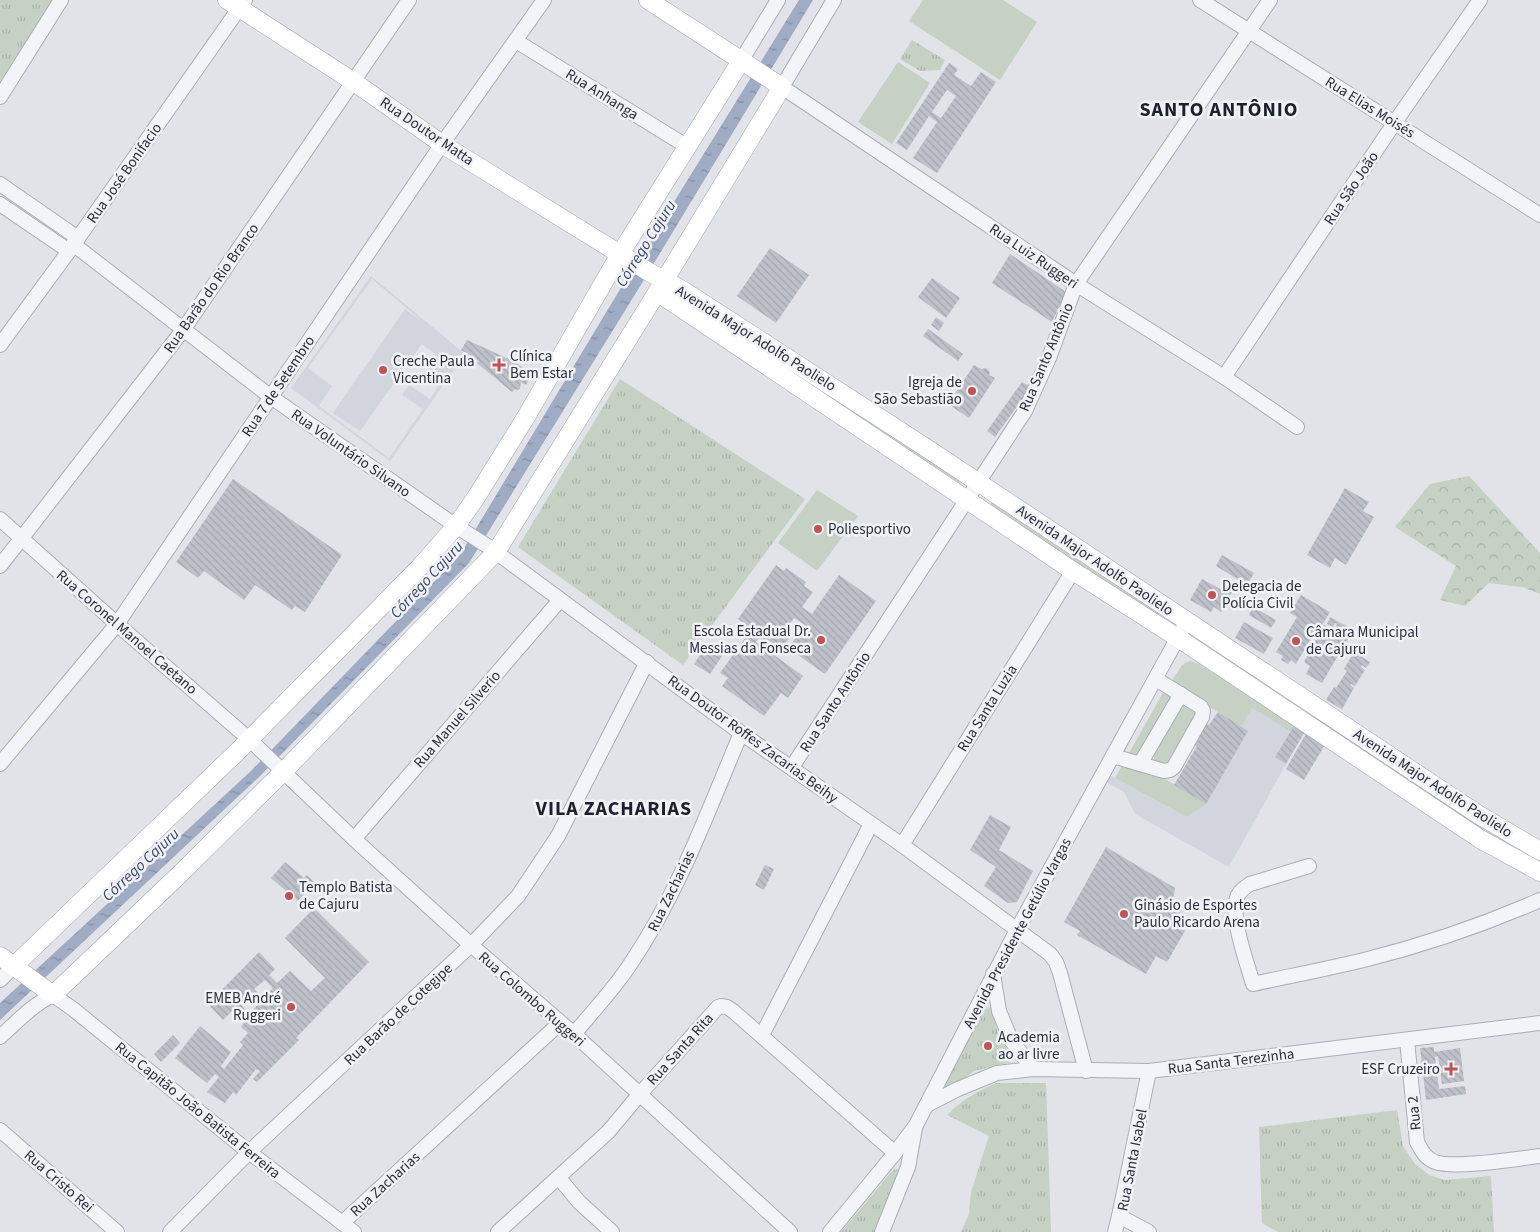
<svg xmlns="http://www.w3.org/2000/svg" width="1540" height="1232" font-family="'Source Sans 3',sans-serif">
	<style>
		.built { fill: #d3d5dd; fill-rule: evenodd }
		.grass { fill: url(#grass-tufts) }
		.forest { fill: url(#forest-crowns) }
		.garden { fill: #c4d1c3 }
		.water { fill: url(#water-ripples) }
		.building { fill: url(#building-back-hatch); fill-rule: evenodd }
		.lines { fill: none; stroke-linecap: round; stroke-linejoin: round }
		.minor-casing { stroke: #aaadb5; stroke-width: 16 }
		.major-casing { stroke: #a1a6b2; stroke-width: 19 }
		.minor { stroke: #f3f4f7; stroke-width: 14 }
		.major { stroke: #fff; stroke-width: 18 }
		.poi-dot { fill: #c05354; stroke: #f0f2f6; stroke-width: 2 }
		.labels { text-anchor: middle; stroke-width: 5; stroke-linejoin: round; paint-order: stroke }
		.street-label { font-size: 15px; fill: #2b2f3e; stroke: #f0f2f6 }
		.poi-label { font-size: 15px; fill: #2b2f3e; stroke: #f0f2f6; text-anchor: start }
		.water-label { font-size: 16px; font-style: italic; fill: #39496d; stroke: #f0f2f6 }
		.district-label { font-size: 20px; font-weight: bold; letter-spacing: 1px; fill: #1d212f; stroke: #f0f2f6 }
	</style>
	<defs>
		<pattern id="grass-tufts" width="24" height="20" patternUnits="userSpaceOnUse" patternTransform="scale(1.25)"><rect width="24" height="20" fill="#c4d1c3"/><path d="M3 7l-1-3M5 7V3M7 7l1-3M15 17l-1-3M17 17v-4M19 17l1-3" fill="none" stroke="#a9b4a9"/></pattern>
		<pattern id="forest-crowns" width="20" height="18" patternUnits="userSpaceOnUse" patternTransform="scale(1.25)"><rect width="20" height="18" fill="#c4d1c3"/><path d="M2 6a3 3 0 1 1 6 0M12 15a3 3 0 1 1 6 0" fill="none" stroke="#a9b4a9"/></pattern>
		<pattern id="water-ripples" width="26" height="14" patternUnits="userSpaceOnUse" patternTransform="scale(1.25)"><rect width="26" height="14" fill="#a0acc4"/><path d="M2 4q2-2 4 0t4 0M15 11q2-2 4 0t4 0" fill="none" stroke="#838ca1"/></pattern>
		<pattern id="building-back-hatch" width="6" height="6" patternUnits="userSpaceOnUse" patternTransform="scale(1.25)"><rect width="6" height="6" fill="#bfc1ca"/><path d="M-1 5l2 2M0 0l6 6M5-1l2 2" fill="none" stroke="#a4a6af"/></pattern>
	</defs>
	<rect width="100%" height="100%" fill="#e1e3e8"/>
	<!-- built -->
	<g class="built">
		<path d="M371,276L465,354L390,461L291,388ZM372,279L423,322L405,309L333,413L360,431L422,344L437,355L425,373L440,383L430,399L409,385L402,395L423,409L389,458L319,406L332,386L308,368Z"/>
		<polygon points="1252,708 1291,732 1286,764 1229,867 1135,814 1124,792 1100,779 1104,772 1187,817 1248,731 1241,727"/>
	</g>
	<!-- grass -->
	<g class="grass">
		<polygon points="0,0 54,0 0,84"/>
		<polygon points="912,40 945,60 940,70 920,71 900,59"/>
		<polygon points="620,379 805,499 683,665 518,547"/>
		<polygon points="989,1007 991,1008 998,1033 1012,1058 1011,1062 974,1071 949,1090 944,1089 943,1086 986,1009"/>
		<path d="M996,1083H1046L1051,1232H961L969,1214L971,1192L989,1136L947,1115C961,1100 977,1092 996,1083Z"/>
		<polygon points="1397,1110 1403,1146 1415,1164 1429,1175 1445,1180 1491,1176 1494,1232 1278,1232 1262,1223 1259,1127"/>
		<polygon points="898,1169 899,1171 876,1232 841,1232 893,1170"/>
	</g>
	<!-- forest -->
	<polygon class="forest" points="1469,476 1540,553 1540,594 1522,587 1489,583 1465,606 1440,600 1456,566 1395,527 1430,484"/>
	<!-- garden -->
	<g class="garden">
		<polygon points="923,0 1003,0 1037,22 1000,80 909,21"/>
		<polygon points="898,62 930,83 892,144 858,122"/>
		<polygon points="682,299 962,481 962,482 959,483"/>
		<polygon points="817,490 858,516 817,571 778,543"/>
		<polygon points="992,502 1160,613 1157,614 991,507 991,503"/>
		<polygon points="1190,661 1199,664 1294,726 1291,732 1252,708 1241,727 1171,682 1182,665"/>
		<polygon points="1164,691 1172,695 1139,757 1128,755"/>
		<polygon points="1188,705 1192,705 1197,713 1170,763 1167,765 1154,762 1154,753 1180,707"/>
		<polygon points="1316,716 1540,858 1540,866 1487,835 1313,721"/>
		<polygon points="1122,766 1162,777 1206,804 1187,817 1115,778"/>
	</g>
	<!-- water -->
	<polygon class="water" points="799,0 813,0 639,288 469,563 259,777 0,1020 0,1003 252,770 460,555 625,281"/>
	<!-- building -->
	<g class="building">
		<path d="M949,63L958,69L954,75L971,86L981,72L996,82L937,173L913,158L937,122L929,116L907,150L896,143ZM947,90L956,96L941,118L932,112Z"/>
		<polygon points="770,248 809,275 776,323 737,296"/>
		<polygon points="1010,254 1066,292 1052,322 992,283"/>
		<polygon points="932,278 960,298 946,318 918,297"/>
		<polygon points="936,317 944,323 939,331 931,325"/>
		<polygon points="928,329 963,354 958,361 923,336"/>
		<polygon points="467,340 511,360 532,373 526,385 521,382 520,389 517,390 515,389 512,392 477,363 479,361 461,350"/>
		<polygon points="974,365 981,369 986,368 990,372 989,375 995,378 969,418 948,404"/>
		<polygon points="1022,382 1031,387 995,437 987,431"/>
		<polygon points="233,479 342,555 305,612 295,606 292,610 255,585 244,600 204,571 198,578 176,562"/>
		<polygon points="1345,488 1369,502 1363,511 1374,517 1346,565 1335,558 1330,568 1307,555"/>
		<polygon points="1222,555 1254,573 1247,585 1216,566"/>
		<polygon points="776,565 784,571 786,568 806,582 804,586 813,592 802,607 812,614 839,575 876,601 825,674 788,648 805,625 794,618 784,633 790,637 784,646 780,643 774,644 766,639 764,642 759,638 756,642 803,676 788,698 781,693 764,716 722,686 728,678 720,673 750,631 743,626 744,623 738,619"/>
		<polygon points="1202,579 1222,590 1225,585 1233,590 1221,612 1214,607 1211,612 1190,600"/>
		<polygon points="1301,595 1330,612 1319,630 1317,628 1296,664 1291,660 1288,664 1281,660 1283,656 1276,652 1297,617 1290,613"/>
		<polygon points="1253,607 1276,620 1271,628 1249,615"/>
		<polygon points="1330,617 1353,630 1322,683 1306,674 1310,666 1304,662 1324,625 1334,630 1337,624 1335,623 1333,627 1327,624"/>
		<polygon points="1244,622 1273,638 1264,654 1235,638"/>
		<polygon points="708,643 724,653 710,674 694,664"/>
		<polygon points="1354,652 1370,662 1366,668 1362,665 1361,667 1365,670 1355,686 1351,684 1350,685 1354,688 1342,709 1326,700 1334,687 1336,688 1347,671 1344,669"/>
		<polygon points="1218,712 1248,731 1206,804 1174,785 1197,746 1193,744 1205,723 1209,725"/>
		<polygon points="1294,726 1304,733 1286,764 1275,757"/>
		<polygon points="1307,732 1326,743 1304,780 1286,769"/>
		<polygon points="990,815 1011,827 999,850 1033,871 1017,902 1008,903 984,886 996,867 970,850"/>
		<polygon points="1106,847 1175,888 1173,900 1184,907 1173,923 1185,931 1167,962 1156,956 1146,974 1077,935 1080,931 1064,922"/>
		<polygon points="285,862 304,878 307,875 314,882 298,901 271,878"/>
		<polygon points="765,865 774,869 764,890 755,885"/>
		<path d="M314,908L369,962L296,1038L299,1040L257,1082L253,1079L260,1071L256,1069L236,1095L233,1092L225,1103L207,1092L219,1077L215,1074L207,1083L175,1058L200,1026L231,1052L221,1066L224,1069L243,1045L240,1042L248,1033L241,1027L244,1023L234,1009L223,1020L208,1004L259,952L275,969L269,975L277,983L290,971L311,991L325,978L285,938ZM265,980L273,988L263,998L254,989ZM250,994L259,1003L249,1015L240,1003Z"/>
		<polygon points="173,1035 180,1043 161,1062 154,1054"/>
		<polygon points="1434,1047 1434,1052 1460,1048 1464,1081 1442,1084 1438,1056 1435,1057 1439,1089 1465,1086 1466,1094 1426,1100 1420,1048"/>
	</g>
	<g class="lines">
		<defs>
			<g id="minor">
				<polyline points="834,0 782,87 1076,284 1224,377 1297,427"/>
				<path d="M1200,0C1313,72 1427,143 1540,215"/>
				<polyline points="516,41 688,147"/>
				<polyline points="741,61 778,0"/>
				<polyline points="0,97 61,0"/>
				<polyline points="0,184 78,238"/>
				<polyline points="0,204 69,251"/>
				<polyline points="73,244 271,397 456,526 489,547 741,733 902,845 1050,954 1056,962 1060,973 1086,1071"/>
				<polyline points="0,345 69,251 245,0"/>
				<polyline points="1224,377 1395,122 1480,0"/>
				<polyline points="0,519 117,624 250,740 354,839 471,945 574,1034 790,1232"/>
				<polyline points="0,566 183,330 409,0"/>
				<polyline points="1113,756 1164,771 1170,770 1174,767 1202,717 1203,711 1201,707 1156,679"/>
				<polyline points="0,764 117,624 442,144 544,0"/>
				<polyline points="1140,764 1181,694"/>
				<polyline points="792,767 1025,411 1049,358 1076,284 1270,0"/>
				<polyline points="354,839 560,600"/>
				<polyline points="902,845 1073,571"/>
				<path d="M1309,866L1250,884C1245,887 1241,890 1238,895C1229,916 1247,962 1253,984C1290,976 1327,969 1364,960C1424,945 1483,925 1540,900"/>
				<polyline points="993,974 999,1011 1011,1040 1033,1069"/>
				<polyline points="0,980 14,966"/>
				<path d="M574,1034C593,1011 615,988 631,963C679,892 708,811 741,733"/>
				<polyline points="762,1035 871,824"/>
				<path d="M0,1037C17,1022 32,1005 53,995L73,1009L249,1152L354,1232"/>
				<path d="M1407,1040L1417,1142C1422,1151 1425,1158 1435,1162C1455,1169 1516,1159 1540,1156"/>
				<polyline points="927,1105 958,1089 997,1073 1033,1069 1149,1071 1540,1023"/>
				<polyline points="0,1130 117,1232"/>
				<polyline points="559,1178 579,1202 612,1232"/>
				<polyline points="342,1223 560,1023"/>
				<polyline points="170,1232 249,1152 471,945 518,896 558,836 647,662"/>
				<polyline points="498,1232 608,1132 639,1095 718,1007 721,1006 727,1007 733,1011 895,1153"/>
				<polyline points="830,1232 895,1153 916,1125 1018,928 1187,621"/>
				<polyline points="882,1232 908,1167 915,1128"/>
				<polyline points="1115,1232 1119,1216"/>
				<polyline points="1149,1232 1119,1216 1149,1071"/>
			</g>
			<g id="major">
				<polyline points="227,0 354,82 442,144 649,272 684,291 931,451 1479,815 1540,851"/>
				<polyline points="657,292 1073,571 1178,638 1480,839 1540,872"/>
				<polyline points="0,956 53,995 181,873 284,771 496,552 664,281 782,87 648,0"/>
				<polyline points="14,966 238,751 419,568 456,526 475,499 526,417 620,254 741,61"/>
			</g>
		</defs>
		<!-- minor casing -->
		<use href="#minor" class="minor-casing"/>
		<!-- major casing -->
		<use href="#major" class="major-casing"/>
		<!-- minor -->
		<use href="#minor" class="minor"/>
		<!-- major -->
		<use href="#major" class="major"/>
	</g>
	<!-- markers -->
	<g class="poi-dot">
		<path d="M496.5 357.5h5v5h5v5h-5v5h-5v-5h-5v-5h5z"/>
		<circle cx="383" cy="370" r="5"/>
		<circle cx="972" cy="391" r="5"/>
		<circle cx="818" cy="529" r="5"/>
		<circle cx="1212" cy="595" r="5"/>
		<circle cx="821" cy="640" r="5"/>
		<circle cx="1296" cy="641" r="5"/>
		<circle cx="289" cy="896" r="5"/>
		<circle cx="1124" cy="914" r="5"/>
		<circle cx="291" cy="1007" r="5"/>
		<circle cx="988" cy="1046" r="5"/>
		<path d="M1448.5 1061.5h5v5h5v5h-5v5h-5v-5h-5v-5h5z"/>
	</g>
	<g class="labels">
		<!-- street labels -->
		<g class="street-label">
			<text transform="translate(602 94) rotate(32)" y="5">Rua Anhanga</text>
			<text transform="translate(1370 107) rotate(32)" y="5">Rua Elias Moisés</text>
			<text transform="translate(427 131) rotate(34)" y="5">Rua Doutor Matta</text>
			<text transform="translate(124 173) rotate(-55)" y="5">Rua José Bonifacio</text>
			<text transform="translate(1351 188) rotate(-56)" y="5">Rua São João</text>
			<text transform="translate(1034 256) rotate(34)" y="5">Rua Luiz Ruggeri</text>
			<text transform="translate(211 288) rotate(-55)" y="5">Rua Barão do Rio Branco</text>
			<text transform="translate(756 338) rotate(32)" y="5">Avenida Major Adolfo Paolielo</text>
			<text transform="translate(1046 357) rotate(-67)" y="5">Rua Santo Antônio</text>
			<text transform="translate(278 386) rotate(-56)" y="5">Rua 7 de Setembro</text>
			<text transform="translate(351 453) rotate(35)" y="5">Rua Voluntário Silvano</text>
			<text transform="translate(1095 560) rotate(34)" y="5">Avenida Major Adolfo Paolielo</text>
			<text transform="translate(127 632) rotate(41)" y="5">Rua Coronel Manoel Caetano</text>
			<text transform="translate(835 702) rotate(-57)" y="5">Rua Santo Antônio</text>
			<text transform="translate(987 708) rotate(-58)" y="5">Rua Santa Luzia</text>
			<text transform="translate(457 719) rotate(-49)" y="5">Rua Manuel Silverio</text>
			<text transform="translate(753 739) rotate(36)" y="5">Rua Doutor Roffes Zacarias Beihy</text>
			<text transform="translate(1433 783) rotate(33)" y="5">Avenida Major Adolfo Paolielo</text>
			<text transform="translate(671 891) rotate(-64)" y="5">Rua Zacharias</text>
			<text transform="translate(1017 933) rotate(-62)" y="5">Avenida Presidente Getúlio Vargas</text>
			<text transform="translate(532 999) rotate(41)" y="5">Rua Colombo Ruggeri</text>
			<text transform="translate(398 1014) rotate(-43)" y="5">Rua Barão de Cotegipe</text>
			<text transform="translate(680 1049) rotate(-48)" y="5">Rua Santa Rita</text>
			<text transform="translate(1231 1061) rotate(-7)" y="5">Rua Santa Terezinha</text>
			<text transform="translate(198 1110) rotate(39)" y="5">Rua Capitão João Batista Ferreira</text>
			<text transform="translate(1414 1113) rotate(-96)" y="5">Rua 2</text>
			<text transform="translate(1132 1160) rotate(-79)" y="5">Rua Santa Isabel</text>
			<text transform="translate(59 1181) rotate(41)" y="5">Rua Cristo Rei</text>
			<text transform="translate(385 1184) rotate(-42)" y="5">Rua Zacharias</text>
		</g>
		<!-- poi labels -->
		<g class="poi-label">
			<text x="510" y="361">Clínica<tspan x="510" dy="17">Bem Estar</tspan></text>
			<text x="393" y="366">Creche Paula<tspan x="393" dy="17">Vicentina</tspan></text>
			<text x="962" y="387" text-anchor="end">Igreja de<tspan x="962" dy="17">São Sebastião</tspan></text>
			<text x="828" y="534">Poliesportivo</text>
			<text x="1222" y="591">Delegacia de<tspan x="1222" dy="17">Polícia Civil</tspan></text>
			<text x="811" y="636" text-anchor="end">Escola Estadual Dr.<tspan x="811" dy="17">Messias da Fonseca</tspan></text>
			<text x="1306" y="637">Câmara Municipal<tspan x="1306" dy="17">de Cajuru</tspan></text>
			<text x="299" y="892">Templo Batista<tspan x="299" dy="17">de Cajuru</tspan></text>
			<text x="1134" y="910">Ginásio de Esportes<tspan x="1134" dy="17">Paulo Ricardo Arena</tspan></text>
			<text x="281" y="1003" text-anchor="end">EMEB André<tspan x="281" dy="17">Ruggeri</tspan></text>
			<text x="998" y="1042">Academia<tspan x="998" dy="17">ao ar livre</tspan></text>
			<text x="1440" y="1074" text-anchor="end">ESF Cruzeiro</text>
		</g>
		<!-- water labels -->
		<g class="water-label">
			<text transform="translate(645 243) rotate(-58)" y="6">Córrego Cajuru</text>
			<text transform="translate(426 579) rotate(-47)" y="6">Córrego Cajuru</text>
			<text transform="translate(140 864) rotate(-43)" y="6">Córrego Cajuru</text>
		</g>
		<!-- district labels -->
		<g class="district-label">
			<text x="1219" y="116">SANTO ANTÔNIO</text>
			<text x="614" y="815">VILA ZACHARIAS</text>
		</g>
	</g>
</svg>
